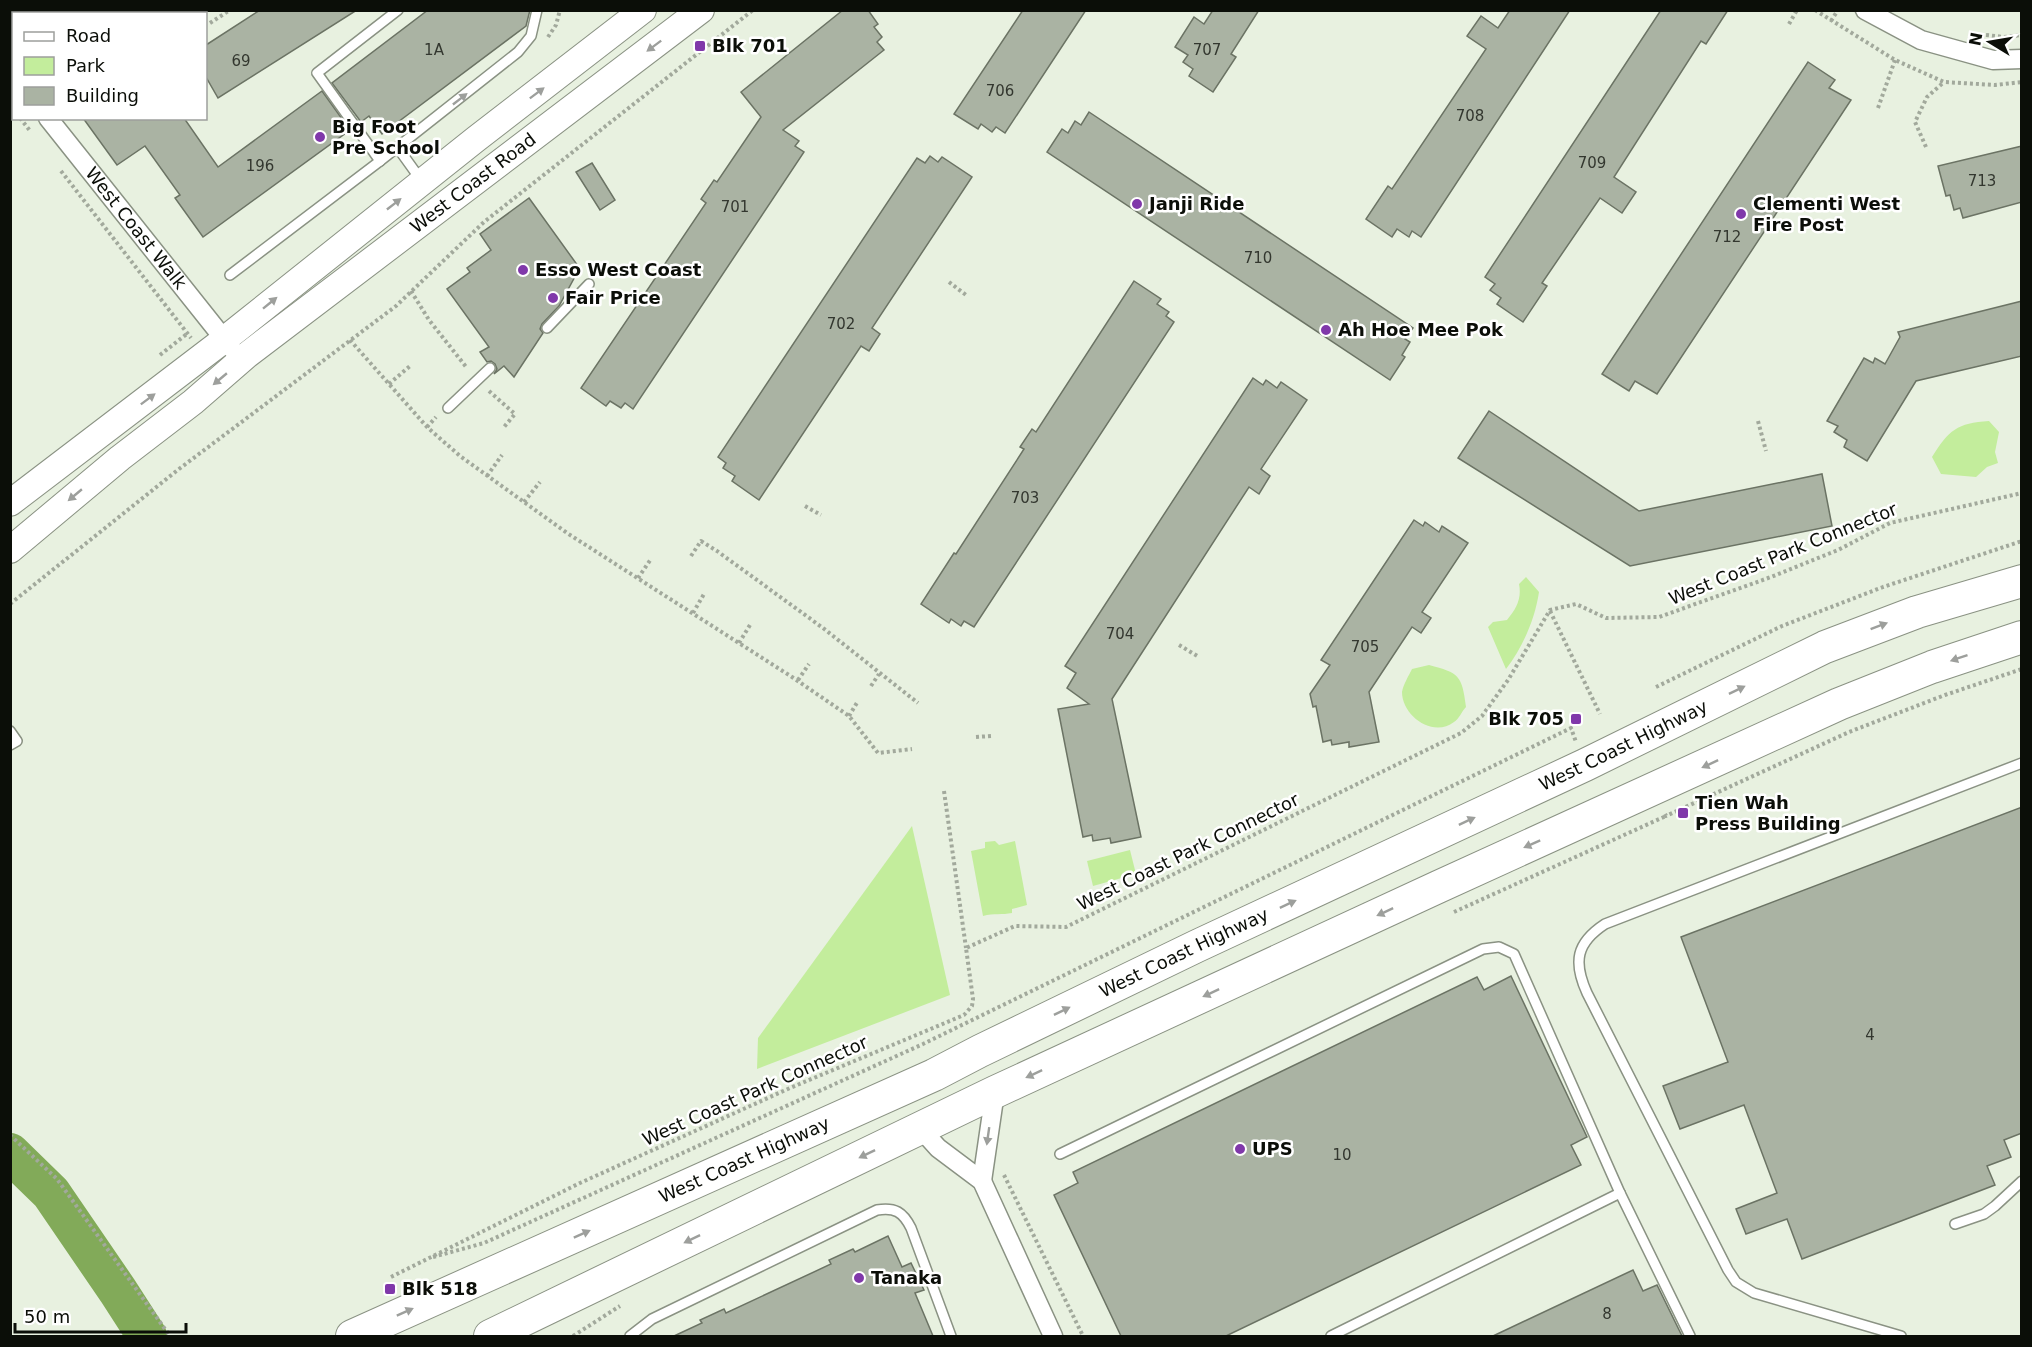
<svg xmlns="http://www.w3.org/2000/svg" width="2032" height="1347" font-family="'DejaVu Sans',sans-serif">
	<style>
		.green { fill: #c3ed9c }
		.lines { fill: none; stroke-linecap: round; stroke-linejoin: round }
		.river { stroke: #82aa59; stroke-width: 40 }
		.building { fill: #aab3a3; stroke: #6b7364; stroke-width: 1.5 }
		.lane-casing { stroke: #8a9283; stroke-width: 12 }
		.street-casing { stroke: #8a9283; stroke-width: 21 }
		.secondary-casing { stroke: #8a9283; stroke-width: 28 }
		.highway-casing { stroke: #8a9283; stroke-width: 34 }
		.path { stroke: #a2a99c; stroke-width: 4; stroke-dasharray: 3 3; stroke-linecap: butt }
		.lane { stroke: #fff; stroke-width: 9 }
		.street { stroke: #fff; stroke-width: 18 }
		.secondary { stroke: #fff; stroke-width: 26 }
		.highway { stroke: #fff; stroke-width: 32 }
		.oneway { fill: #9d9f9c }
		.poi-dot { fill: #8038aa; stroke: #fff; stroke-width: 2 }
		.labels { text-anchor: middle; stroke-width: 5; stroke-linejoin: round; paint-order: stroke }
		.number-label { font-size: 15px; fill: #33372f }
		.poi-label { font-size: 18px; font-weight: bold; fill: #0b0e08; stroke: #fff; text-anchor: start }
		.street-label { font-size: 18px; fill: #0b0e08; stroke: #fff }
	</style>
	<rect width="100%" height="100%" fill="#e8f1e0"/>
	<!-- green -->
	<g class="green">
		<path d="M1989,421L1999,432L1995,452L1998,463L1987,467L1976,477L1941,474L1932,457C1949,430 1957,423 1989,421Z"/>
		<path d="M1526,577L1539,592C1535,619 1523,647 1506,669L1488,627L1493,622L1507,620C1516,609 1522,599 1519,584Z"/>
		<path d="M1429,665C1459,673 1462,675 1466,707C1462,711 1459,719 1454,722C1433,738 1402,716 1402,692C1403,685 1409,675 1412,669Z"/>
		<polygon points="912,826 950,995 757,1069 758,1038"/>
		<path d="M995,841L999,845L1015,841L1027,905L1012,909V913C1002,915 994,913 983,916L971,851L985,848V842Z"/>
		<polygon points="1130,850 1136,874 1093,886 1087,861"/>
	</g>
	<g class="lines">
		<!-- river -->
		<polyline class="river" points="10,1153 51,1193 118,1291 147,1336"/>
	</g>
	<!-- building -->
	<g class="building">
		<polygon points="260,10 357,10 218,98 206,77 206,45"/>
		<polygon points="428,10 530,10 526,26 382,134 369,116 361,122 332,83"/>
		<polygon points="843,10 868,10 878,24 874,27 882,37 877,42 884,50 783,130 799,141 795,146 804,152 633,409 625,403 621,408 610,401 606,406 581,388 706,203 701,199 714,180 717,182 761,117 741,92"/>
		<polygon points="1023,10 1086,10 1005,133 996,127 992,132 981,124 978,129 954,114"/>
		<polygon points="1213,10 1259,10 1231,54 1236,57 1213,92 1189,76 1193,69 1183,62 1188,55 1175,47 1194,17 1204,24"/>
		<polygon points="1510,10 1570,10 1421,237 1412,231 1409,237 1397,229 1392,237 1366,219 1388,186 1392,189 1486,49 1467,36 1481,16 1498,28"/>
		<polygon points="1661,10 1728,10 1706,44 1701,41 1614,177 1636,192 1622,213 1600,198 1542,283 1547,286 1523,322 1497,304 1501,298 1490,290 1495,284 1485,277"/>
		<polygon points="1808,62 1835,80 1829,88 1851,100 1657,394 1635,381 1629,391 1602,374"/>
		<polygon points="322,91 350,130 203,237 175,198 180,195 145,146 117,165 83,118 184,118 218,167"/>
		<polygon points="1089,112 1413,328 1405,339 1410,342 1402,355 1405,357 1390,380 1047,152 1062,129 1068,133 1075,121 1081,125"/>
		<polygon points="2022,146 2022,202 1963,218 1960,208 1954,210 1950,195 1946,196 1938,166"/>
		<polygon points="930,156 938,162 942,157 972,177 872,328 880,334 869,351 861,346 759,500 732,481 735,476 723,468 726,463 718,457 917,158 925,163"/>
		<polygon points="592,163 615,200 600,210 576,172"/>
		<polygon points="529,198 578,266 578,271 559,306 542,324 540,329 543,333 514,377 504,366 494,374 497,369 495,364 491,361 487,362 480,352 489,347 447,289 470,272 467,268 491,250 480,234"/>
		<polygon points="1134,281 1161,299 1157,304 1169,312 1166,316 1174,322 974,627 964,621 961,626 951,619 949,623 921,604 954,553 956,554 1024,449 1020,447 1032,429 1036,432"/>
		<polygon points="2022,301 2022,356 1916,381 1867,461 1844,447 1847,440 1834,432 1838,426 1827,421 1864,358 1873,363 1875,358 1885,364 1900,337 1898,332"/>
		<polygon points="1253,378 1263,385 1266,380 1277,388 1281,382 1307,400 1261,469 1270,476 1259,494 1249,487 1112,699 1141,837 1111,843 1110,838 1093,841 1092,835 1083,837 1058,709 1089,704 1067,688 1076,673 1065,666"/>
		<polygon points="1489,411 1639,511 1822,474 1832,526 1630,566 1458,458"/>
		<polygon points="1414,520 1423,526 1425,522 1439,532 1442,526 1468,543 1422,612 1431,618 1421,633 1412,627 1369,692 1379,742 1349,747 1349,742 1332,745 1331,740 1323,742 1316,706 1313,707 1310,694 1330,665 1321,660"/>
		<polygon points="2022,807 2022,1133 2004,1140 2011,1157 1987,1166 1995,1185 1802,1259 1787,1219 1746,1234 1736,1209 1777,1193 1744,1105 1680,1129 1663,1086 1728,1062 1681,937"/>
		<polygon points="1511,976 1587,1137 1571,1145 1581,1165 1226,1336 1121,1336 1054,1195 1078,1183 1073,1172 1477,977 1484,990"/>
		<polygon points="888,1236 902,1267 911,1263 924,1290 915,1293 933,1336 674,1336 702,1323 700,1320 724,1309 726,1313 831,1264 829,1260 853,1249 855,1252"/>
		<polygon points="1633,1270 1643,1291 1657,1285 1682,1336 1493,1336"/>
	</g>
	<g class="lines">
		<defs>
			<g id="lane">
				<polyline points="398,148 421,180"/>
				<polyline points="380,161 317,73 398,10"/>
				<polyline points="230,275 380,161 518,52 531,36 537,10"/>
				<polyline points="547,328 589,284"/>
				<polyline points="448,408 490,368"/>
				<polyline points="10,731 17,741 10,745"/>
				<polyline points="1060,1154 1483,949 1499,947 1514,954 1620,1193 1690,1336"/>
				<polyline points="1955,1224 1984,1214 1995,1206 2022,1181"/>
				<path d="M630,1336L652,1319L877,1210C895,1207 903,1212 911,1228L951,1336"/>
				<polyline points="1331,1336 1620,1193"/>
				<path d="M1901,1336L1754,1293L1736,1282L1728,1270L1587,993C1573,962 1576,943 1605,924L2022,763"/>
			</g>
			<g id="street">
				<polyline points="1865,10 1921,40 1993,60 2022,59"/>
				<polyline points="191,14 195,10"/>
				<polyline points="10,72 14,76"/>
				<path id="s1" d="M48,118L232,349"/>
				<polyline points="920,1128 938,1148 982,1181 1053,1336"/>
				<polyline points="982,1181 995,1092"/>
			</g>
			<g id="secondary">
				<polyline points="10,503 225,339 476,139 643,10"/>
				<path id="s2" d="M10,550L120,458L193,402L247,355L701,10"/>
			</g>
			<g id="highway">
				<path id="s3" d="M352,1336L934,1075L980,1051L1197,946L1585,765L1825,647L1917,612L2022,581"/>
				<polyline points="490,1336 995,1092 1438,887 1839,704 1932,667 2022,637"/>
			</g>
		</defs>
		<!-- lane casing -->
		<use href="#lane" class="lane-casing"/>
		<!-- street casing -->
		<use href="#street" class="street-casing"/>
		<!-- secondary casing -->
		<use href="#secondary" class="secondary-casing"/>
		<!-- highway casing -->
		<use href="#highway" class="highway-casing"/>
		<!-- path -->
		<g class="path">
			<polyline points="1815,10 1895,60 1944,82 1995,85 2022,82"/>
			<polyline points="1831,21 1838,10"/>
			<polyline points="210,23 230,10"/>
			<polyline points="1789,24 1797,10"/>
			<polyline points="1986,35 2004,37 2022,35"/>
			<polyline points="548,37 556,25 560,10"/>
			<polyline points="10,43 14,47"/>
			<polyline points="10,106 14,110"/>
			<polyline points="1878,108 1895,60"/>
			<polyline points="20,118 31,132"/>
			<polyline points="1926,147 1915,122 1927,97 1943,83"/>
			<polyline points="61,171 191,338"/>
			<polyline points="949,282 966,295"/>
			<polyline points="411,291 429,320 467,368"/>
			<polyline points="350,340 427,427 460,456 567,533 792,677 849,716 878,753 912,749"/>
			<polyline points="160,355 188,333"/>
			<polyline points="389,384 410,366"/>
			<polyline points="489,391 515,414 504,427"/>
			<polyline points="1758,421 1766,451"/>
			<polyline points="427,427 436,417"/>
			<polyline points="487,476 502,455"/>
			<polyline points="524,502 540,482"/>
			<polyline points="805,506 821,515"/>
			<polyline points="691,556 701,541 717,551 823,628 918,703"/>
			<polyline points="638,578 651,559"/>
			<polyline points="10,604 179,469 396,306 484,222 753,10"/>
			<polyline points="1550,611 1600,714"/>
			<polyline points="693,613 704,594"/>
			<polyline points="739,643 750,625"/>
			<polyline points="1179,645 1199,657"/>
			<polyline points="798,680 809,664"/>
			<polyline points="871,686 879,674"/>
			<polyline points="1656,687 1782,626 1883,587 2022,541"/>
			<polyline points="849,716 858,701"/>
			<polyline points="976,737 991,736"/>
			<polyline points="944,791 966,948"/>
			<polyline points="1665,814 1666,816 1849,732 1945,695 2022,669"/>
			<polyline points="1454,912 1666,816"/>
			<polyline points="10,1135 57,1179 170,1336"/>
			<polyline points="1004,1175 1083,1336"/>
			<polyline points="433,1257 484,1243 923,1044 1571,728 1576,742"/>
			<polyline points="391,1277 580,1183 790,1088 964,1015 972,1006 973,999 966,948 1015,926 1066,927 1461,733 1482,716 1508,680 1550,610 1576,604 1606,618 1659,617 1771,577 1838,550 1890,523 2022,493"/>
			<polyline points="573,1336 620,1306"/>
		</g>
		<!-- lane -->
		<use href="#lane" class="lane"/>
		<!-- street -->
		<use href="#street" class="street"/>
		<!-- secondary -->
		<use href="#secondary" class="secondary"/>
		<!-- highway -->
		<use href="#highway" class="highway"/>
	</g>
	<!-- one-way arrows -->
	<defs><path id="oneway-solid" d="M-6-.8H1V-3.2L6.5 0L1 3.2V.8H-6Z" transform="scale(1.5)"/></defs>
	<g class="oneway">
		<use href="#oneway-solid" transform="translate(654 46) rotate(143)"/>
		<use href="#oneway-solid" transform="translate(537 93) rotate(-37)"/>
		<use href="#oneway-solid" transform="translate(460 99) rotate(-38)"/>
		<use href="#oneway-solid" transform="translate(394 204) rotate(-38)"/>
		<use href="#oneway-solid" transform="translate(270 303) rotate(-39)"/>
		<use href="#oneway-solid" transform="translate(220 379) rotate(140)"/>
		<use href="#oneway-solid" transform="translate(148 399) rotate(-37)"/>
		<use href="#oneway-solid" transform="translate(75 495) rotate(140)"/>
		<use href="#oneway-solid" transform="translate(1879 626) rotate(-21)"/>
		<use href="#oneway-solid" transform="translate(1959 658) rotate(161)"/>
		<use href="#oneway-solid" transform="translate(1737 690) rotate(-26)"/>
		<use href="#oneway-solid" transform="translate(1710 764) rotate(155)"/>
		<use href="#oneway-solid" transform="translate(1467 821) rotate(-25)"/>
		<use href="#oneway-solid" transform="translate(1532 844) rotate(156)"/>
		<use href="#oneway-solid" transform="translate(1288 904) rotate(-25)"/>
		<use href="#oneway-solid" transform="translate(1385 912) rotate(155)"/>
		<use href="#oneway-solid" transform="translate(1211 993) rotate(155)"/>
		<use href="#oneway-solid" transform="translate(1062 1011) rotate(-26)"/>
		<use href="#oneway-solid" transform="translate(1034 1074) rotate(155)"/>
		<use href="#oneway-solid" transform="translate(988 1136) rotate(98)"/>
		<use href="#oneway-solid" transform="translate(867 1154) rotate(154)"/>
		<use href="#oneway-solid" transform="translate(582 1234) rotate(-24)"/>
		<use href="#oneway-solid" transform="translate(692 1239) rotate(154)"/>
		<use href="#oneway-solid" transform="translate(405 1312) rotate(-24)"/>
	</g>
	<!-- markers -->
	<g class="poi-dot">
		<rect x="694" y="40" width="12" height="12" rx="3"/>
		<circle cx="320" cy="137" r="6"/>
		<circle cx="1137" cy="204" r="6"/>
		<circle cx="1741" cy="214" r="6"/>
		<circle cx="523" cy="270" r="6"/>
		<circle cx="553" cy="298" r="6"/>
		<circle cx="1326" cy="330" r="6"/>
		<rect x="1570" y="713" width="12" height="12" rx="3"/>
		<rect x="1677" y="807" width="12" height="12" rx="3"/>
		<circle cx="1240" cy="1149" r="6"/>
		<circle cx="859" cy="1278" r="6"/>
		<rect x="384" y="1283" width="12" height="12" rx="3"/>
	</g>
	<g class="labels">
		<!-- number labels -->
		<g class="number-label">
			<text x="434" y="55">1A</text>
			<text x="1207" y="55">707</text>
			<text x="241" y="66">69</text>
			<text x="1000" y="96">706</text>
			<text x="1470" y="121">708</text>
			<text x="1592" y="168">709</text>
			<text x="260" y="171">196</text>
			<text x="1982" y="186">713</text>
			<text x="735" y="212">701</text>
			<text x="1727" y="242">712</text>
			<text x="1258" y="263">710</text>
			<text x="841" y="329">702</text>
			<text x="1025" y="503">703</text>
			<text x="1120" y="639">704</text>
			<text x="1365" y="652">705</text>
			<text x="1870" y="1040">4</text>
			<text x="1342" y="1160">10</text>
			<text x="1607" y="1319">8</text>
		</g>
		<!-- poi labels -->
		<g class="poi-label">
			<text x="712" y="52">Blk 701</text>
			<text x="332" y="133">Big Foot<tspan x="332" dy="21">Pre School</tspan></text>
			<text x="1149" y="210">Janji Ride</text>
			<text x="1753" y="210">Clementi West<tspan x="1753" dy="21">Fire Post</tspan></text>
			<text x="535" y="276">Esso West Coast</text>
			<text x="565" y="304">Fair Price</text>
			<text x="1338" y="336">Ah Hoe Mee Pok</text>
			<text x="1564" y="725" text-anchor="end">Blk 705</text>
			<text x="1695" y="809">Tien Wah<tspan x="1695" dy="21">Press Building</tspan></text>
			<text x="1252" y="1155">UPS</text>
			<text x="871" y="1284">Tanaka</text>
			<text x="402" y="1295">Blk 518</text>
		</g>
		<!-- street labels -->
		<g class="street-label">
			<text dy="6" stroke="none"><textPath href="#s2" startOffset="591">West Coast Road</textPath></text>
			<text dy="6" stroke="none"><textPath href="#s1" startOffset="141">West Coast Walk</textPath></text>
			<text transform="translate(1783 554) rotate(-22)" y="6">West Coast Park Connector</text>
			<text dy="6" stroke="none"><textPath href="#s3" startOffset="1402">West Coast Highway</textPath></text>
			<text transform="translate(1188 852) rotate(-26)" y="6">West Coast Park Connector</text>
			<text dy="6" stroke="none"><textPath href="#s3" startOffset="916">West Coast Highway</textPath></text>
			<text transform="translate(755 1091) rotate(-24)" y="6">West Coast Park Connector</text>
			<text dy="6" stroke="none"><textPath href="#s3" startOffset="430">West Coast Highway</textPath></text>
		</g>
	</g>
	<!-- border -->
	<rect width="2032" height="1347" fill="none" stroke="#0b0e08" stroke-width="24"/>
	<!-- legend -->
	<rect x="12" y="12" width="195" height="108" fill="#ffffff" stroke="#9d9f9c" stroke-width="1.5"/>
	<rect x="24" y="32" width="30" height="9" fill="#ffffff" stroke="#9d9f9c" stroke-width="1.5"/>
	<text x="66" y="42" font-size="18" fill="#0b0e08">Road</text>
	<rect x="24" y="57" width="30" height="18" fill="#c3ed9c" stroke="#9d9f9c" stroke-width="1.5"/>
	<text x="66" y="72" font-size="18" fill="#0b0e08">Park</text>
	<rect x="24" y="87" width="30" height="18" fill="#aab3a3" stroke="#9d9f9c" stroke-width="1.5"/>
	<text x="66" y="102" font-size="18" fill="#0b0e08">Building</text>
	<!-- north arrow -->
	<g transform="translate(1990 42) rotate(281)" stroke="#ffffff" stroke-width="4.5" paint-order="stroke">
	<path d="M0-4.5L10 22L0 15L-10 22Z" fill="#0b0e08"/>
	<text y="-9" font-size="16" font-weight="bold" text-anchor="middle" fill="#0b0e08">N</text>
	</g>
	<!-- scale -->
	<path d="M15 1323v9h171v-9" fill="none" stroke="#0b0e08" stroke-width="3"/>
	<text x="24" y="1323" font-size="18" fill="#0b0e08" stroke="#ffffff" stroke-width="4.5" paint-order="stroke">50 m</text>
</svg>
